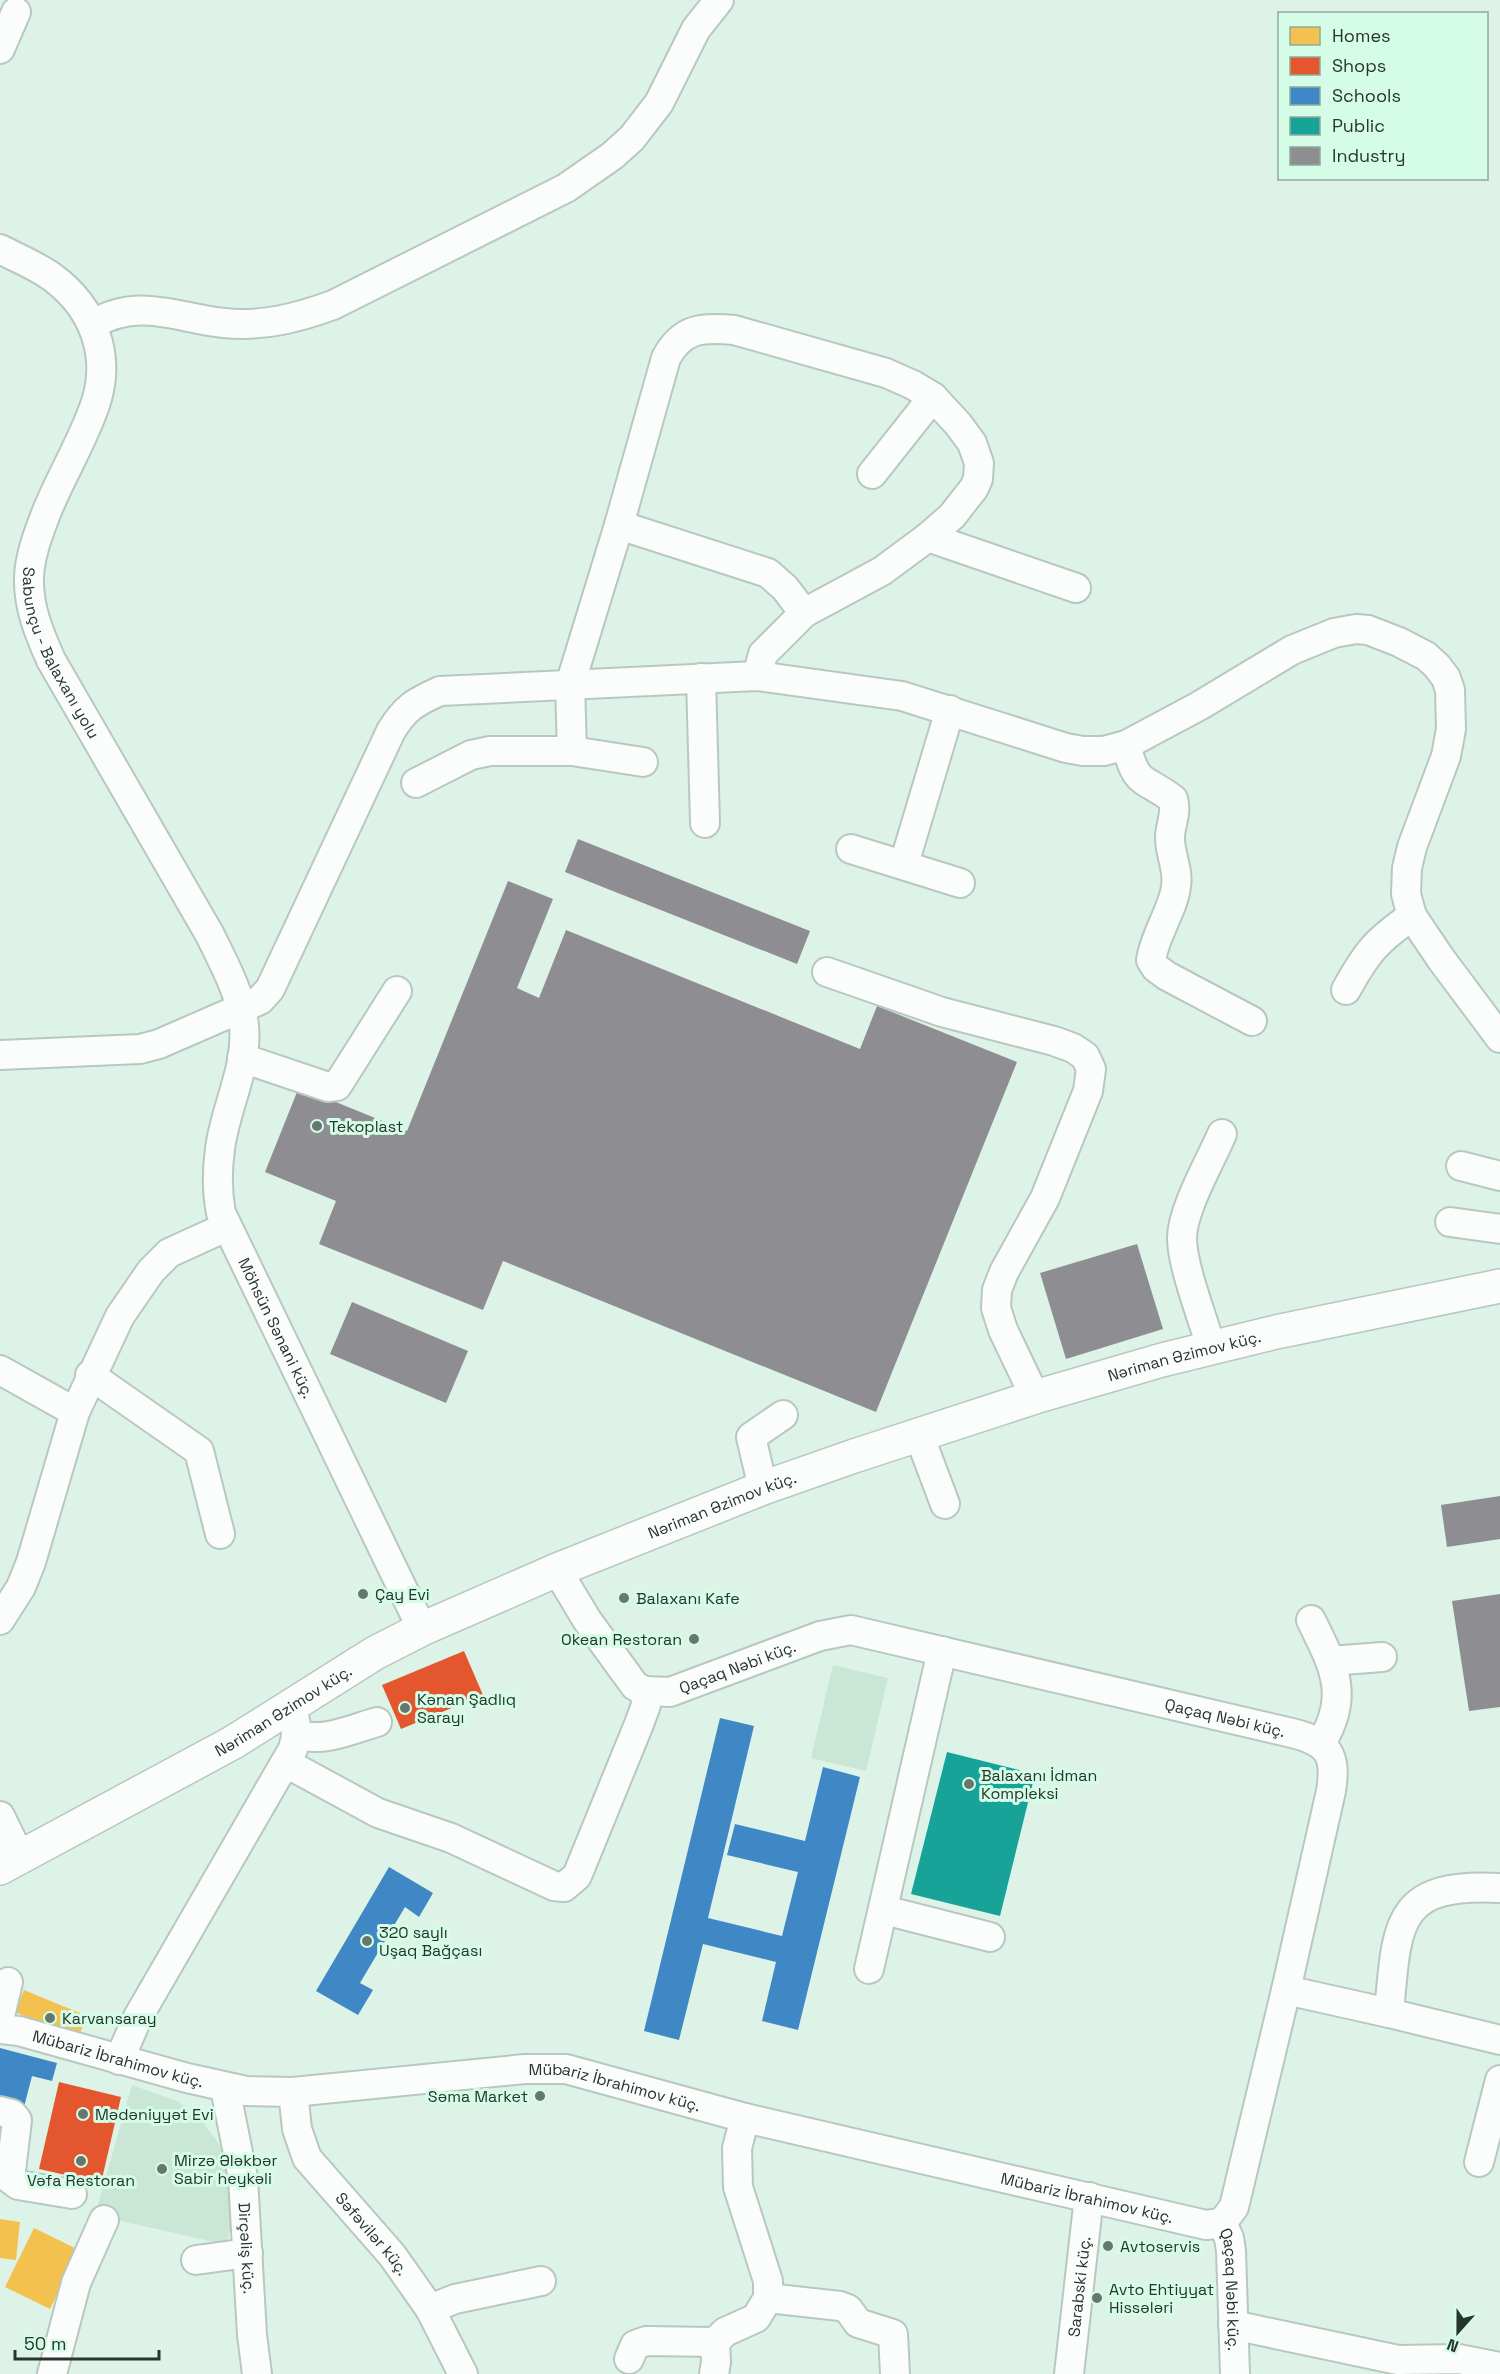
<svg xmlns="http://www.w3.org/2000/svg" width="1500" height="2374" font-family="'Space Grotesk',sans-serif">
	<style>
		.green { fill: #c9e6d6 }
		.homes { fill: #f2c14e }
		.shops { fill: #e4572e }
		.schools { fill: #3f88c5 }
		.public { fill: #17a398 }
		.industry { fill: #8d8d92 }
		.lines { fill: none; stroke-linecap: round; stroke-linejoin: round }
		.minor-casing { stroke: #b8c8c0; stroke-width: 32 }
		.major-casing { stroke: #b8c8c0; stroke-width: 36 }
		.minor { stroke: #fafdfc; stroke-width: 28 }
		.major { stroke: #fafdfc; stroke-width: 33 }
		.poi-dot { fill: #66786e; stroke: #d5fce7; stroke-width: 2 }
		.labels { text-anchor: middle; stroke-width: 6; stroke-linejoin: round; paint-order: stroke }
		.street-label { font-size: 16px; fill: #26352d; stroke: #d5fce7 }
		.poi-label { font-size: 16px; fill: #26352d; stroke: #d5fce7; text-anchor: start }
	</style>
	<rect width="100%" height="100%" fill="#def3e8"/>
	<!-- green -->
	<g class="green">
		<polygon points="833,1665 888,1678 866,1771 811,1758"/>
		<polygon points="132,2085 177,2101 200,2118 221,2147 236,2199 227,2245 95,2215"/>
	</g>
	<!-- homes -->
	<g class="homes">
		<polygon points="24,1990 87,2016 78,2038 15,2012"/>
		<polygon points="0,2219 20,2222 16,2260 0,2258"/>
		<polygon points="34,2228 79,2250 50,2309 5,2287"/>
	</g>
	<!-- shops -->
	<g class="shops">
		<polygon points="464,1651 483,1695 401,1729 382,1685"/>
		<polygon points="59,2082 121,2097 101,2183 39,2169"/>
	</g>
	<!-- schools -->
	<g class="schools">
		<polygon points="720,1718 754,1726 708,1918 782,1936 798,1872 727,1855 735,1824 805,1841 823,1767 860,1777 798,2030 762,2021 776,1962 703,1944 679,2040 644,2031"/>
		<polygon points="389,1867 433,1893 419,1917 405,1907 360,1983 373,1990 358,2015 316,1991"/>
		<polygon points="0,2048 57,2063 52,2081 32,2076 24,2107 0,2100"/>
	</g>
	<!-- public -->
	<polygon class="public" points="947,1752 1035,1774 1000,1916 911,1894"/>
	<!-- industry -->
	<g class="industry">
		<polygon points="578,839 810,931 797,964 565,872"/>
		<polygon points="508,881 553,899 517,988 539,998 566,930 860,1049 877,1006 1017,1062 876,1412 503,1261 483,1310 319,1244 336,1201 265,1172 299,1087 407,1131"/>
		<polygon points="1137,1244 1163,1329 1066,1359 1040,1273"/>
		<polygon points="352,1302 468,1351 446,1403 330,1354"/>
		<polygon points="1500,1496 1500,1539 1447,1547 1441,1505"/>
		<polygon points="1500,1594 1500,1707 1469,1711 1452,1601"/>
	</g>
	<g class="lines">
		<defs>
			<g id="minor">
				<polyline points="0,49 16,12"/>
				<path id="s1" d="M0,249C17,258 37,266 52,277C93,307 111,354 96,402C84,439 62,474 47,511C39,532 30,554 29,577C28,607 39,633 51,660L210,935C224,964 241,994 244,1026C248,1068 225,1108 220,1149C217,1170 217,1192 221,1213L422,1629"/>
				<path d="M93,324C140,297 176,318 224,323C263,327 297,318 333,305L566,188L612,156L632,138L659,103L696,29L719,0"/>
				<polyline points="872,474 933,397"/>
				<polyline points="619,525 768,573 785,588 804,613"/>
				<polyline points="928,537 1076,588"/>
				<polyline points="701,678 705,823"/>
				<path d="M1126,745C1137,787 1142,776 1173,799C1177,813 1171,822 1170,836C1169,853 1179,869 1176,886C1174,908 1155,934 1151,960L1156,968L1167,976L1252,1021"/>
				<path d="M572,751L570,685L619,525L666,358C682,328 702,327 734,330L886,373L913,385L933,397L958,424L972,443L979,463L978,479L974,488L952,516L928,537L882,571L804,613L763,654L757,676"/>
				<polyline points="416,783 471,755 490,751 572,751 643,762"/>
				<polyline points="851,849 960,883"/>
				<polyline points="904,864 950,710"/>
				<polyline points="827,972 942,1012 1054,1041 1073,1048 1085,1056 1091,1069 1088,1091 1045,1198 1004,1272 997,1290 996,1308 1003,1330 1035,1397"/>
				<path d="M1346,990C1367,952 1376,941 1412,916"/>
				<path d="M0,1055L140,1049L159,1044L260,1000L270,989L391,731C405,708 415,702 440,691L757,676L902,696L1066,748L1083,751H1104L1126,745L1199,706L1292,650L1334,633L1356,629L1368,630L1399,642L1426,656L1437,666L1446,678L1450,690L1451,729L1446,756L1412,847L1407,868L1406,894L1412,916L1441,959L1500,1038"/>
				<polyline points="242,1058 328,1087 337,1086 397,991"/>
				<polyline points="1461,1166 1500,1176"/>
				<polyline points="1450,1222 1500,1229"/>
				<path d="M1211,1347C1203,1319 1182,1266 1182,1238C1182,1210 1210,1162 1222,1134"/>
				<polyline points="0,1370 75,1412"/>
				<polyline points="90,1375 199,1451 220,1534"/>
				<polyline points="919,1435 945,1504"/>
				<polyline points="763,1488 751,1437 783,1415"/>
				<path id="s2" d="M557,1570L587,1620L635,1686L645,1691L670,1692L820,1636L851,1630L1292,1733C1328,1742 1337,1754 1331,1791L1286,1990L1234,2207L1222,2223"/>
				<polyline points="0,1620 21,1587 31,1562 75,1412 120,1316 151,1271 169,1253 226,1227"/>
				<path d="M1311,1620C1333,1665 1351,1695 1321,1743"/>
				<polyline points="1330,1661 1382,1657"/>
				<path d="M297,1735C325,1742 350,1730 377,1722"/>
				<polyline points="286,1763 378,1813 451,1838 554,1886 564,1887 577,1876 639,1724 646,1705 645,1691"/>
				<polyline points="0,1816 20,1857"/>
				<polyline points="884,1910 990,1937"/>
				<polyline points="869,1969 942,1651"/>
				<path d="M1286,1990L1389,2013C1397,1925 1394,1882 1500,1888"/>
				<polyline points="1389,2013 1500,2040"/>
				<polyline points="0,2016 8,1982"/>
				<path id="s3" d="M0,2029L19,2031L187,2078L246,2091L293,2092L525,2069H566L745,2118L1206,2225L1222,2223"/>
				<path d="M119,2060L138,2017L293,1749C298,1733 297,1723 291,1708"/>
				<path id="s4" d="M225,2088L243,2178L252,2335L257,2374"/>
				<path id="s5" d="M293,2092L297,2129L307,2158L392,2255L430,2309L463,2374"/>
				<polyline points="0,2111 12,2114 17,2120 10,2179 18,2185 72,2194"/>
				<polyline points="1479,2162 1500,2080"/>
				<path id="s6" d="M1222,2223L1229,2238L1231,2251L1235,2374"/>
				<polyline points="196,2260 248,2253"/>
				<polyline points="768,2298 840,2306 848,2309 858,2323 893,2334 895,2374"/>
				<polyline points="430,2309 455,2299 541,2281"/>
				<polyline points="1233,2325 1398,2360 1459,2359 1500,2367"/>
				<polyline points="629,2359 635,2345 646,2341 715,2342"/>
				<polyline points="52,2374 76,2283 104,2220"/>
				<polyline points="714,2374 716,2362 715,2342 725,2332 756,2318 768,2298 768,2281 738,2187 737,2148 745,2118"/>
				<path id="s7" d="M1069,2374L1089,2197"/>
			</g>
			<g id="major">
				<path id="s8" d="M0,1868L232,1743L375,1653L422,1629L557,1570L763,1488L854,1456L1035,1397L1162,1360L1276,1332L1500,1286"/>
			</g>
		</defs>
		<!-- minor casing -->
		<use href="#minor" class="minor-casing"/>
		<!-- major casing -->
		<use href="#major" class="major-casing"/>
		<!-- minor -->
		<use href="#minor" class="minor"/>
		<!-- major -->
		<use href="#major" class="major"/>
	</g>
	<!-- markers -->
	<g class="poi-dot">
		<circle cx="317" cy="1126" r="6"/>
		<circle cx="363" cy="1594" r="6"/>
		<circle cx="624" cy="1598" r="6"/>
		<circle cx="694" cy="1639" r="6"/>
		<circle cx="405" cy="1708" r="6"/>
		<circle cx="969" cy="1784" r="6"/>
		<circle cx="367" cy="1941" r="6"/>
		<circle cx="50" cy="2018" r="6"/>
		<circle cx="540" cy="2096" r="6"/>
		<circle cx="83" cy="2114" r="6"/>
		<circle cx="81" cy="2161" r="6"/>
		<circle cx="162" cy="2169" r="6"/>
		<circle cx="1108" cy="2246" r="6"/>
		<circle cx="1097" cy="2298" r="6"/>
	</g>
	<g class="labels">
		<!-- street labels -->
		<g class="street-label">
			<text dy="6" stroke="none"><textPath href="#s1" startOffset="472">Sabunçu - Balaxanı yolu</textPath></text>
			<text dy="6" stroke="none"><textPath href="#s1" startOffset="1209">Möhsün Sənani küç.</textPath></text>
			<text dy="6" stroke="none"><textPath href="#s8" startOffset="1296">Nəriman Əzimov küç.</textPath></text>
			<text dy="6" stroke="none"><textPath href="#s8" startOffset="810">Nəriman Əzimov küç.</textPath></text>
			<text dy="6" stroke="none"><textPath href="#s2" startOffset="248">Qaçaq Nəbi küç.</textPath></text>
			<text dy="6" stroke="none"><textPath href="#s8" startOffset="324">Nəriman Əzimov küç.</textPath></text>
			<text dy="6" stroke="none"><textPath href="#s2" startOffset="752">Qaçaq Nəbi küç.</textPath></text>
			<text dy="6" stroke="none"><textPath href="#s3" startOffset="122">Mübariz İbrahimov küç.</textPath></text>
			<text dy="6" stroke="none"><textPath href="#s3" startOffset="626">Mübariz İbrahimov küç.</textPath></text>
			<text dy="6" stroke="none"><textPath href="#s3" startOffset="1112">Mübariz İbrahimov küç.</textPath></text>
			<text dy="6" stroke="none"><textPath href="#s5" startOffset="168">Səfəvilər küç.</textPath></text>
			<text dy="6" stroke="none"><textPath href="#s4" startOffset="162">Dirçəliş küç.</textPath></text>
			<text dy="6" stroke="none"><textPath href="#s7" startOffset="88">Sarabski küç.</textPath></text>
			<text dy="6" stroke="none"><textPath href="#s6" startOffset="68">Qaçaq Nəbi küç.</textPath></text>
		</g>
		<!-- poi labels -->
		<g class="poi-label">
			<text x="329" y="1132">Tekoplast</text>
			<text x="375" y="1600">Çay Evi</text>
			<text x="636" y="1604">Balaxanı Kafe</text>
			<text x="682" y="1645" text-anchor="end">Okean Restoran</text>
			<text x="417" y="1705">Kənan Şadlıq<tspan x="417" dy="18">Sarayı</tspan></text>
			<text x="981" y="1781">Balaxanı İdman<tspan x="981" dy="18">Kompleksi</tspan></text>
			<text x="379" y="1938">320 saylı<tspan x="379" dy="18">Uşaq Bağçası</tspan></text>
			<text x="62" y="2024">Karvansaray</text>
			<text x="528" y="2102" text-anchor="end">Səma Market</text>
			<text x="95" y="2120">Mədəniyyət Evi</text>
			<text x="174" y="2166">Mirzə Ələkbər<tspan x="174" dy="18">Sabir heykəli</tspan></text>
			<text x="81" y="2186" text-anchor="middle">Vəfa Restoran</text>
			<text x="1120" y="2252">Avtoservis</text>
			<text x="1109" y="2295">Avto Ehtiyyat<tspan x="1109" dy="18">Hissələri</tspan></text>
		</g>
	</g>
	<!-- legend -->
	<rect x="1278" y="12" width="210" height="168" fill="#d5fce7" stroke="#8fac9d" stroke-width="1.5"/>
	<rect x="1290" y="27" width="30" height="18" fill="#f2c14e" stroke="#8fac9d" stroke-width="1.5"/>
	<text x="1332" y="42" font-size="18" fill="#26352d">Homes</text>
	<rect x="1290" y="57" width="30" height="18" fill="#e4572e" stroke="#8fac9d" stroke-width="1.5"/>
	<text x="1332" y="72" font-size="18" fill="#26352d">Shops</text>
	<rect x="1290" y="87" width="30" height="18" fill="#3f88c5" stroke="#8fac9d" stroke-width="1.5"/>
	<text x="1332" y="102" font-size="18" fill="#26352d">Schools</text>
	<rect x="1290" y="117" width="30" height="18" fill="#17a398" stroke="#8fac9d" stroke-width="1.5"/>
	<text x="1332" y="132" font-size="18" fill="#26352d">Public</text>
	<rect x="1290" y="147" width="30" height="18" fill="#8d8d92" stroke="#8fac9d" stroke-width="1.5"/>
	<text x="1332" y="162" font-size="18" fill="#26352d">Industry</text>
	<!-- north arrow -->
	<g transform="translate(1458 2332) rotate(201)" stroke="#d5fce7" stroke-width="4.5" paint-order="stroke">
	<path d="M0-4.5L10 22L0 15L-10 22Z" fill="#26352d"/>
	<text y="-9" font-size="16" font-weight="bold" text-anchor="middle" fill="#26352d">N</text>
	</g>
	<!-- scale -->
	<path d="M15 2350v9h144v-9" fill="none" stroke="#26352d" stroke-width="3"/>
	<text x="24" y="2350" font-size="18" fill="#26352d" stroke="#d5fce7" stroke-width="4.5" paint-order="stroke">50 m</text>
</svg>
